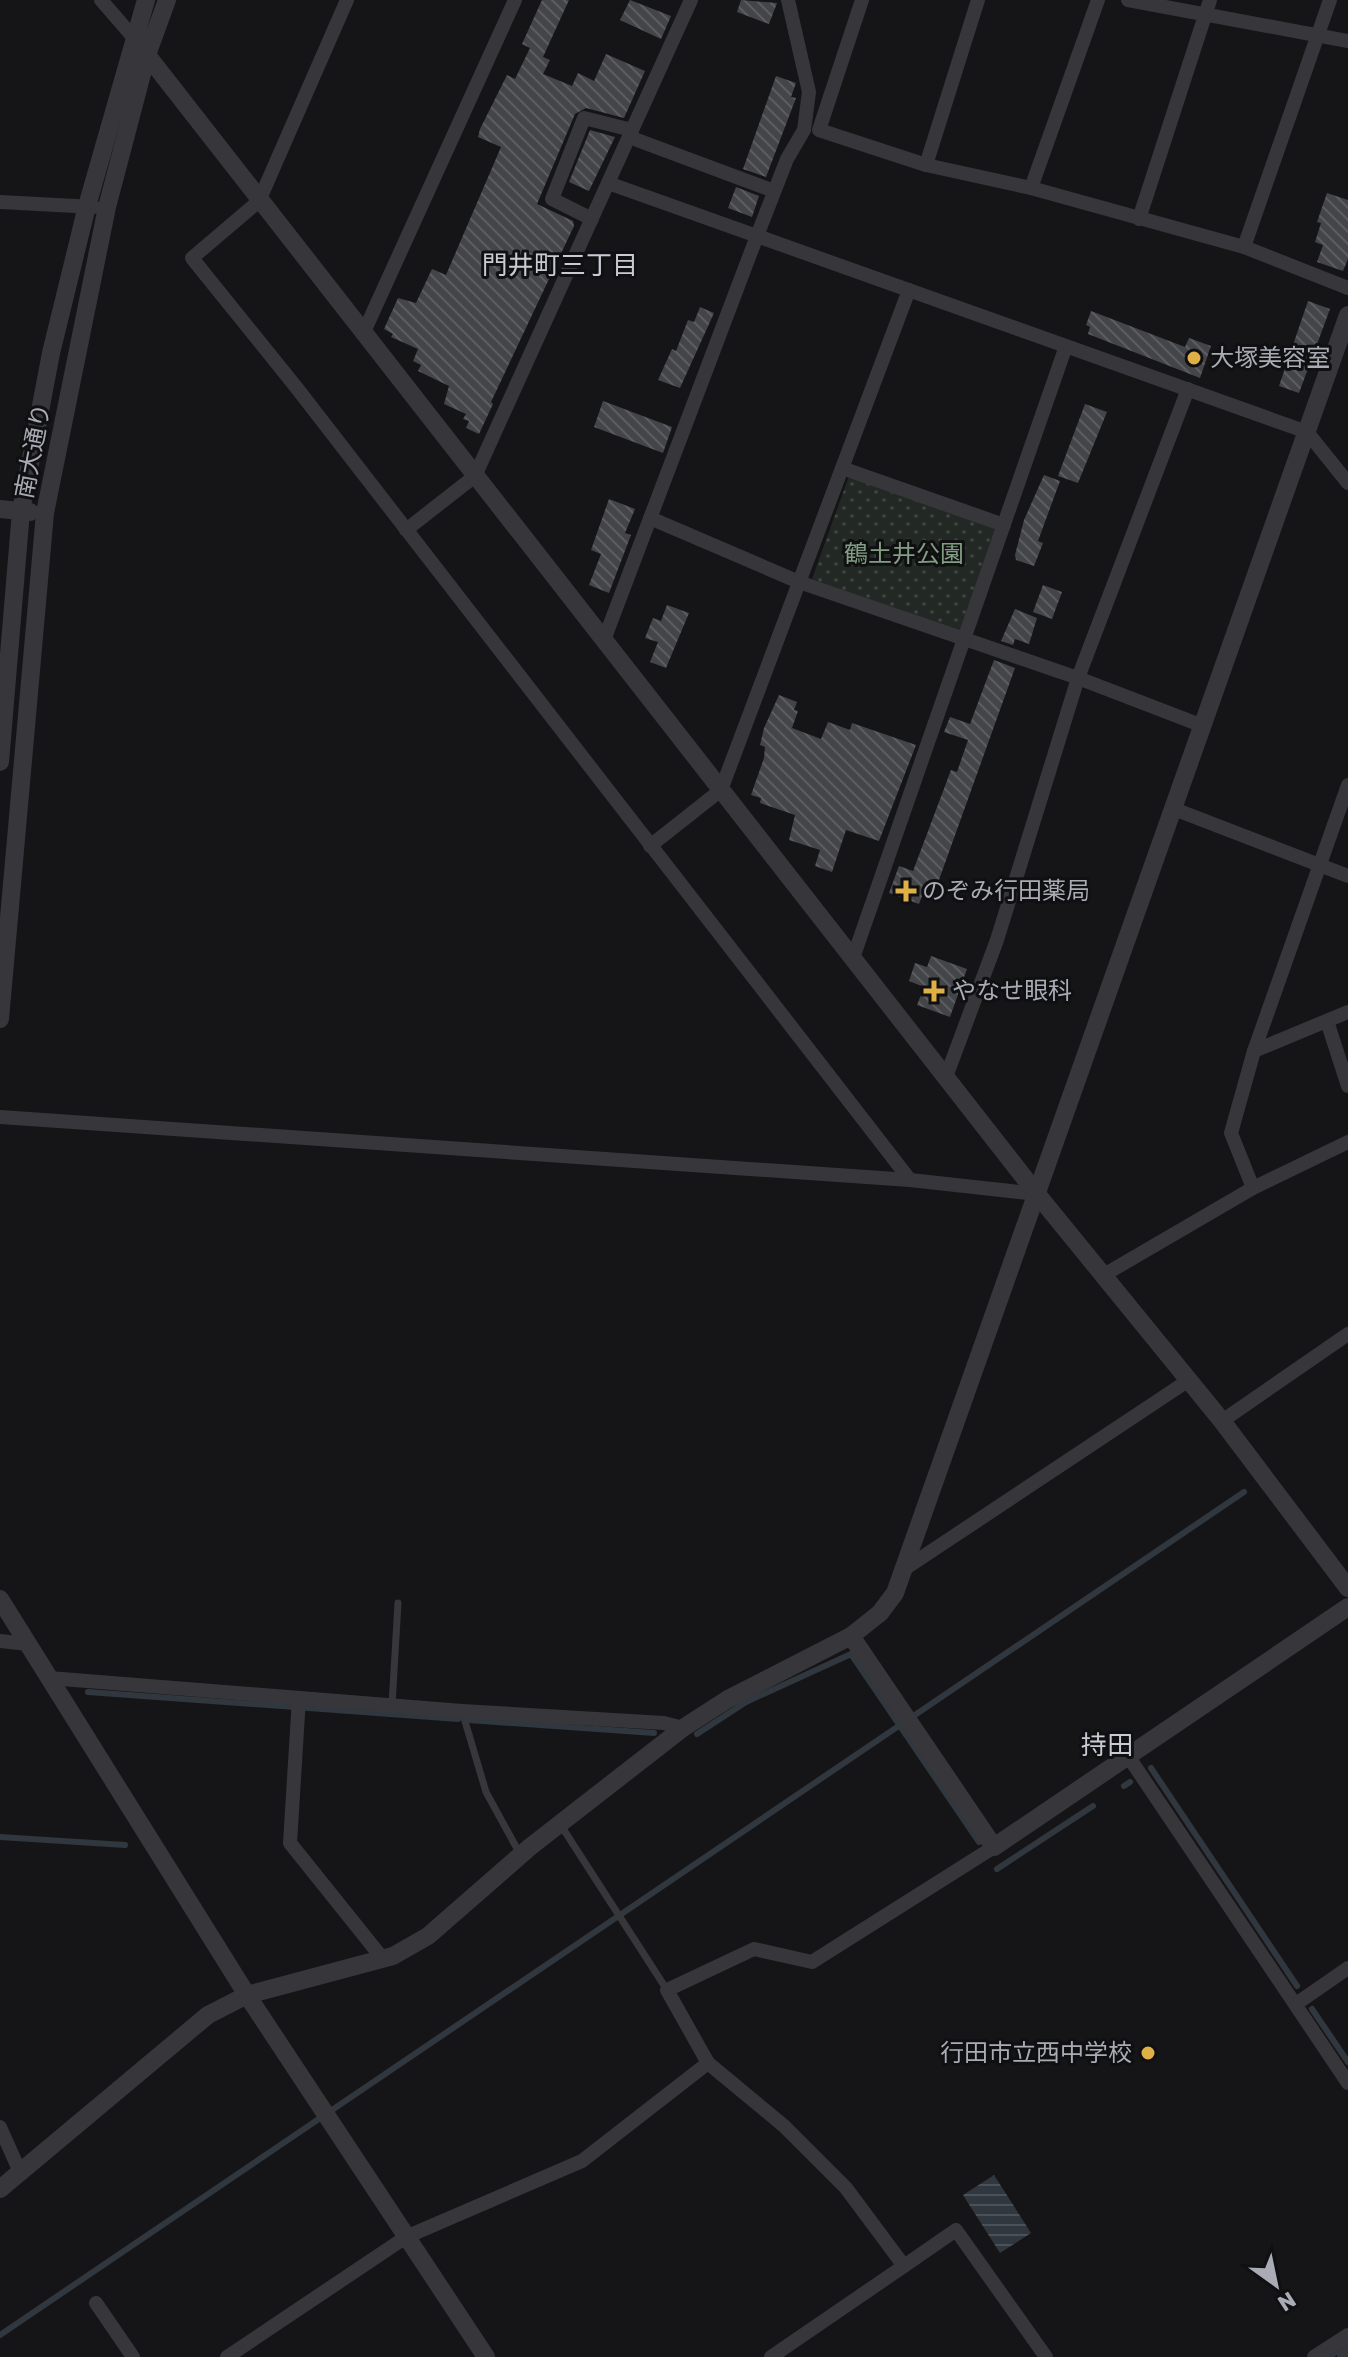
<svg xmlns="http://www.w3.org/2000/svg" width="1348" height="2357" font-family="Rubik,'Noto Sans JP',sans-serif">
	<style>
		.park { fill: url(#park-dots) }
		.water { fill: url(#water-rules) }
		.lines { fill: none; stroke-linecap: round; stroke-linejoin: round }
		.stream { stroke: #30373e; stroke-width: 6 }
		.building { fill: url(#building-back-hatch) }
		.service { stroke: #37373b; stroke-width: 7 }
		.minor { stroke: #37373b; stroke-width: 14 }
		.tertiary { stroke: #37373b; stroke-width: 18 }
		.poi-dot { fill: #deb046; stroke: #101012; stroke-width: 3 }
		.labels { text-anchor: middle; stroke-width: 6; stroke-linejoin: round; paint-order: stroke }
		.poi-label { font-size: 24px; fill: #a9acb5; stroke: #101012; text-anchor: start }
		.street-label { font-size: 24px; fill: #a9acb5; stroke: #101012 }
		.park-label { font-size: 24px; fill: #829e84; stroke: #101012 }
		.neighbourhood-label { font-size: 26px; fill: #c9cbd2; stroke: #101012 }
	</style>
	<defs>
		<pattern id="park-dots" width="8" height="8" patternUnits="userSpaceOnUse" patternTransform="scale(2)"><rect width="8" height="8" fill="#222823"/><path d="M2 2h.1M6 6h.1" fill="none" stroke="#3f4441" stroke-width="1.8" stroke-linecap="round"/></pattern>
		<pattern id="water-rules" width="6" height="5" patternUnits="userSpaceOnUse" patternTransform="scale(2)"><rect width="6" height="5" fill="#30373e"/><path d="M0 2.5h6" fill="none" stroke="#4b5158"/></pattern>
		<pattern id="building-back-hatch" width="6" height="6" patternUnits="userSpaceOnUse" patternTransform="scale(2)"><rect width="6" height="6" fill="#444549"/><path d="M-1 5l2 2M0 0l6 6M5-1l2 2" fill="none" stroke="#5c5d61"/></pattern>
	</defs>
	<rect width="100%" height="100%" fill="#151517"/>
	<!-- park -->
	<polygon class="park" points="849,476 997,529 960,631 812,579"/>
	<!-- water -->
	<polygon class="water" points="994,2175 1031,2233 1000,2253 963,2195"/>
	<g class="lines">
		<!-- stream -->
		<g class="stream">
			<polyline points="88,1692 458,1719"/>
			<polyline points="469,1720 654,1733"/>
			<polyline points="697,1734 746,1702 851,1654 979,1842"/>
			<polyline points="1151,1768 1297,1986"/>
			<polyline points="1124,1786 1130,1782"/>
			<polyline points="0,1837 125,1845"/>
			<polyline points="997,1869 1093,1806"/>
			<polyline points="1312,2009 1348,2062"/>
			<polyline points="0,2335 1244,1492"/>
			<polyline points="1329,2357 1348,2344"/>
		</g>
	</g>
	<!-- building -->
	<g class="building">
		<polygon points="542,0 569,0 543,57 550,60 543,74 572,86 578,73 594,81 606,54 645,71 624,118 586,108 575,114 537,204 573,221 574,226 491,402 493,404 479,434 466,428 469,421 463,419 466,414 444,404 449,386 418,371 421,365 413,361 418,349 391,337 393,334 384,329 398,298 416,303 432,269 446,275 501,147 478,137 480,129 507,75 515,79 530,48 522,44"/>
		<polygon points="630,0 671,16 661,39 620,20"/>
		<polygon points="741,0 777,3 769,24 737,12"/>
		<polygon points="776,76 796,83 791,97 796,98 766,177 743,169"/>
		<polygon points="590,130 615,137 589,191 569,182"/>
		<polygon points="736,187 759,196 752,217 728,208"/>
		<polygon points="1327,193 1348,200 1348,259 1343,271 1317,262 1323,245 1315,242 1321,223 1317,222"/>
		<polygon points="1308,301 1330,309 1299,393 1279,386"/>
		<polygon points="700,307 714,313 680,388 658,380 672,349 676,351 688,320 694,322"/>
		<polygon points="1091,311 1185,347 1189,338 1211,346 1200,378 1088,334 1090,327 1086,325"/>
		<polygon points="603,401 672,427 663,453 594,427"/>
		<polygon points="1085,404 1107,412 1078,483 1058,476"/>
		<polygon points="1044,475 1060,481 1038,541 1043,543 1034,566 1016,560 1015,555 1024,520"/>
		<polygon points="609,499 635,509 625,533 631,535 609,593 589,585 601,554 591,550"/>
		<polygon points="1043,585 1062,592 1052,619 1033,612"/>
		<polygon points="667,605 689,613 666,668 650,662 658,642 645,638 653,618 661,621"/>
		<polygon points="1015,609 1037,618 1029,644 1015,639 1013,645 1001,641"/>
		<polygon points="994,660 1015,668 935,891 925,888 919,904 889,893 899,866 913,871 951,770 957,772 968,740 944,732 950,717 970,724"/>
		<polygon points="779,695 797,702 794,710 798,711 792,728 821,739 828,722 850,730 852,723 916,745 879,841 846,830 832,872 815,866 820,850 789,840 795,815 760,803 761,798 751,795 764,758 765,747 760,745 764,728"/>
		<polygon points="931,956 967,969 950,1017 917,1005 924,987 909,981 915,963 927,967"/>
	</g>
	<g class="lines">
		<!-- service -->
		<g class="service">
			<polyline points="392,1705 398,1603"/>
			<polyline points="462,1711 486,1792 520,1854"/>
			<polyline points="560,1824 667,1990"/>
		</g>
		<!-- minor -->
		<g class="minor">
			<polyline points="101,0 140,45"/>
			<polyline points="347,0 259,201 192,258 296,387 910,1180"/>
			<polyline points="862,0 819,130 926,165 1031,188 1244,247 1330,0"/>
			<polyline points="1128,0 1348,41"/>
			<polyline points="629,137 774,191"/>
			<polyline points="926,165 978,0"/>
			<polyline points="608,183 757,236 787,159 804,130 809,92 788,0"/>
			<polyline points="1031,188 1098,0"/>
			<polyline points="0,202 94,207"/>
			<polyline points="592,219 552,199 584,118 632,130"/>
			<polyline points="1139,219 1210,0"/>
			<polyline points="1244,247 1348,288"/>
			<polyline points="363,334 515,0"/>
			<polyline points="842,468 1004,525"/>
			<polyline points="650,518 799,582 1078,678 1203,726"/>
			<polyline points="406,530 475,476 691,0"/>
			<polyline points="604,640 757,236 1307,432 1348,483"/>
			<polyline points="1174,809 1348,876"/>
			<polyline points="650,846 721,790 909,290"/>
			<polyline points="853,958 1066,346"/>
			<polyline points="1327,1021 1348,1086"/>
			<polyline points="1254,1051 1348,1012"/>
			<polyline points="946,1077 997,940 1078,678 1188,389"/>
			<polyline points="0,1117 910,1180 1037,1194"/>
			<polyline points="1253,1188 1231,1133 1254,1051 1348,785"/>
			<polyline points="1102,1276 1253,1188 1348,1142"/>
			<polyline points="1222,1421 1348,1334"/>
			<polyline points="906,1568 1189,1380"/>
			<polyline points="0,1641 28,1644"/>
			<polyline points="49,1678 462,1711 664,1723 683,1728"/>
			<polyline points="299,1698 290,1843 383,1959"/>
			<polyline points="1128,1756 1348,2083"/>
			<polyline points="1296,2004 1348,1968"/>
			<polyline points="708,2063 784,2126 846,2188 904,2266 771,2357"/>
			<polyline points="0,2127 20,2172"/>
			<polyline points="904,2266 956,2230 1046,2357"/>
			<polyline points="96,2303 133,2357"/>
			<polyline points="227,2357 406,2237 582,2161 708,2063 667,1990 754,1949 812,1962 994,1847"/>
			<polyline points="1314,2357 1348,2335"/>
			<polyline points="1344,2357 1348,2354"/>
		</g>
		<!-- tertiary -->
		<g class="tertiary">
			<polyline points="147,55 1037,1194 1222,1421 1348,1588"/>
			<polyline points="0,509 30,512"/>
			<polyline points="0,762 21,511 51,353 87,206 146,0"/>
			<polyline points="0,1019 45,513 107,207 147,55 167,0"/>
			<polyline points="0,1599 247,1995 486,2357"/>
			<polyline points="851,1636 994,1847 1348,1607"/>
			<polyline points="0,2189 208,2015 247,1995 393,1956 428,1936 530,1847 683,1728 728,1699 851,1636 880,1613 895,1593 1348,315"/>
		</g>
	</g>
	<!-- markers -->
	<g class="poi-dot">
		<circle cx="1194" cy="358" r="8"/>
		<path d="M902 879h8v8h8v8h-8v8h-8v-8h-8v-8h8z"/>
		<path d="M930 979h8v8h8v8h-8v8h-8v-8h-8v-8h8z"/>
		<circle cx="1148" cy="2053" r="8"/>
	</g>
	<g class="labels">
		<!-- poi labels -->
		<g class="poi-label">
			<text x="1210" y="366">大塚美容室</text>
			<text x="922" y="899">のぞみ行田薬局</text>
			<text x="952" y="999">やなせ眼科</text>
			<text x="1132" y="2061" text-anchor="end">行田市立西中学校</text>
		</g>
		<!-- street labels -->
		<g class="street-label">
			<text transform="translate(33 451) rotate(-79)" y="8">南大通り</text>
		</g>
		<!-- park labels -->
		<g class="park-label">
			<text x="904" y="562">鶴土井公園</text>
		</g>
		<!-- neighbourhood labels -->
		<g class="neighbourhood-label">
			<text x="560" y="274">門井町三丁目</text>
			<text x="1107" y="1754">持田</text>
		</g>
	</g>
	<!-- north arrow -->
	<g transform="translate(1276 2285) rotate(147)" stroke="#101012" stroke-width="6" paint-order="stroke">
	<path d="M0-6L14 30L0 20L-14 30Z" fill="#a9acb5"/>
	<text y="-12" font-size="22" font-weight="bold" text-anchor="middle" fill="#a9acb5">N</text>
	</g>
</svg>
